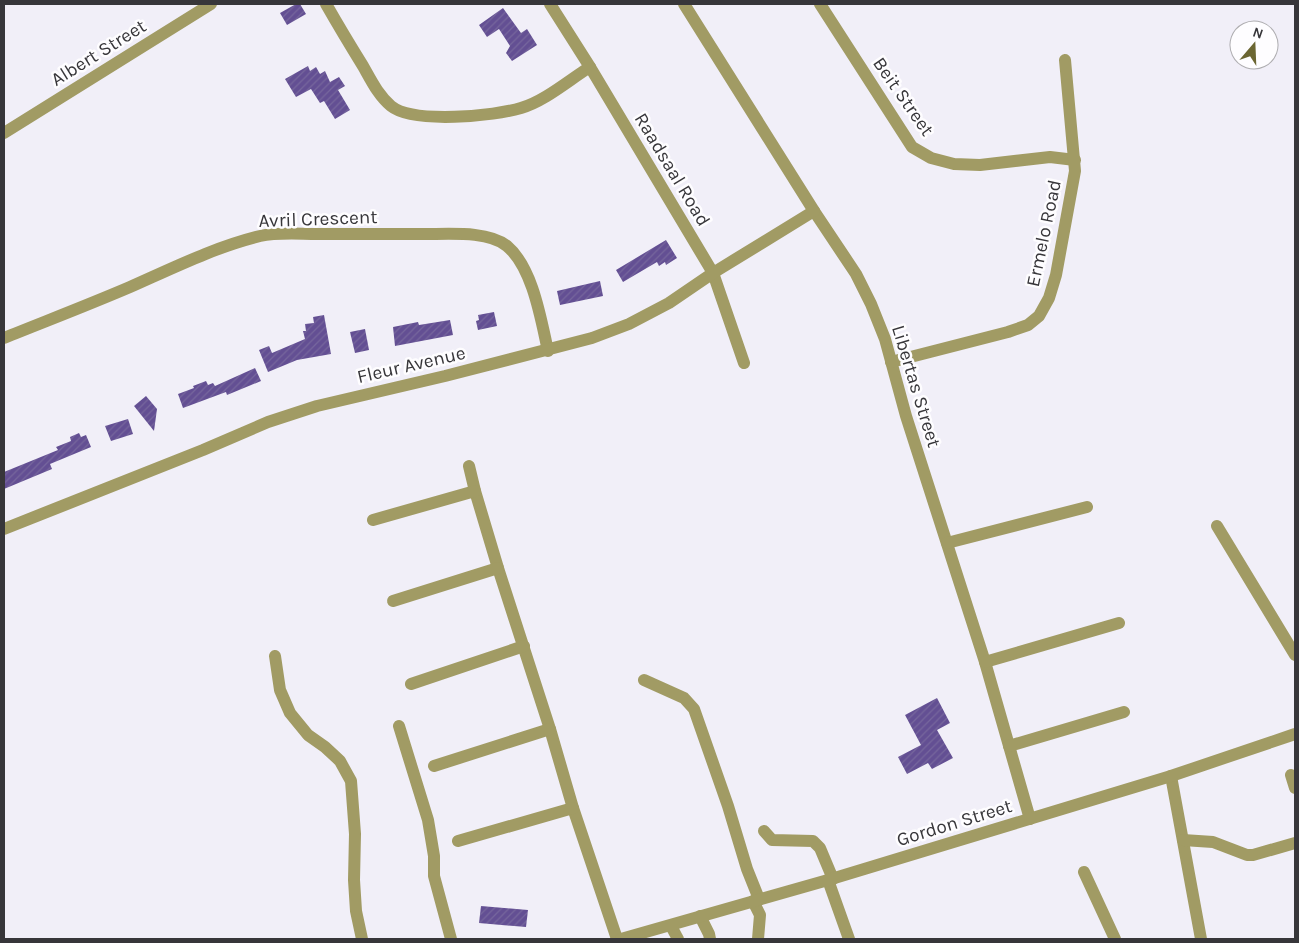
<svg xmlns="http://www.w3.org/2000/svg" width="1299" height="943" font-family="Karla,sans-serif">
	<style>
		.building { fill: url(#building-hatch) }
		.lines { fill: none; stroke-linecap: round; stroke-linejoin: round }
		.minor { stroke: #a19b64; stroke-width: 12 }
		.labels { text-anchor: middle; stroke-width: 5; stroke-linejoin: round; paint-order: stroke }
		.street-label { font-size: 19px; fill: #37363a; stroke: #fefdff }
	</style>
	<defs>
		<pattern id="building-hatch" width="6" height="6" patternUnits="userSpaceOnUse" patternTransform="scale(1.25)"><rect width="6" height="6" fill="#634f93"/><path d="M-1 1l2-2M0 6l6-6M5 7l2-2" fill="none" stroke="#76669d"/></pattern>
	</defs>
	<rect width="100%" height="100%" fill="#f1eff8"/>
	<!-- building -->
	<g class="building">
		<polygon points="296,4 300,4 306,14 287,25 280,13"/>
		<polygon points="503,8 521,33 527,29 537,45 512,61 506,53 510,46 499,29 487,37 479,25"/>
		<polygon points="308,66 310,71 316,67 320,74 325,71 330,82 339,77 345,86 338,90 350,110 335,119 324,101 320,103 311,89 296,97 285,79"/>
		<polygon points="666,240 677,258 666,265 665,262 659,266 657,262 623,282 616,270"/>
		<polygon points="600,281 603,296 560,305 557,291"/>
		<polygon points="494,312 497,326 478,330 476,321 479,320 478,315"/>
		<polygon points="324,315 331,354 297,360 268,372 259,350 269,346 272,353 305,339 303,331 306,331 305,324 314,323 313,317"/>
		<polygon points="450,320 453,335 395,346 393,327 418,322 419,325"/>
		<polygon points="365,329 369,350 355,353 350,332"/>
		<polygon points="255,368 261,381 227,395 226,392 183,408 178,394 194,388 193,386 206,381 208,385 213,383 215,386"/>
		<polygon points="146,396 157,409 154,431 134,406"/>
		<polygon points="128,419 133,434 111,441 105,426"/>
		<polygon points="79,433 81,437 86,435 91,447 50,464 52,469 4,489 4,472 58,450 56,447 71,441 70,437"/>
		<polygon points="937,698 950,723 937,730 953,758 932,769 928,763 907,774 898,757 921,745 905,715"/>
		<polygon points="481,906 528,910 526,927 479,923"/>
	</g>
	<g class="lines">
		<!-- minor -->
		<g class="minor">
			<path d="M326,4C338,25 350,45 363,66C371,80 378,95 391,106C413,124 495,116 521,108C545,101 569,80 590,67"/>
			<polyline points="550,4 590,67 713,273 744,363"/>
			<polyline points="684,4 814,211 856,274 871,304 885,339 906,416 985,662 1030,819"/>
			<polyline points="820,4 912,147 931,158 954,164 980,165 1050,157 1075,160"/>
			<polyline points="4,133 211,4"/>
			<path d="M4,338C46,321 88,305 130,287C173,268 215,247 260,236C278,232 299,234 317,234C350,234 382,234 415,234C442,235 486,229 507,246C533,268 541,320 548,351"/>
			<polyline points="891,362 1008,332 1028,325 1039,316 1049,298 1056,275 1075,171 1065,60"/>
			<polyline points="469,466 475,491 498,568 550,729 573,808 617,939"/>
			<polyline points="373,520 475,491"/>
			<polyline points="1217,526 1295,655"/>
			<polyline points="4,529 203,450 268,422 317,406 445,376 592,338 629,324 669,303 713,273 814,211"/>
			<polyline points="947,543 1087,507"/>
			<polyline points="393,601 498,568"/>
			<polyline points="275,656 280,690 290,713 308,735 325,747 340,761 351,781 355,834 354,880 356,911 362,939"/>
			<polyline points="985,662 1119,623"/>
			<polyline points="644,680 684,698 694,709 728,806 747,869 759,899"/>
			<polyline points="411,684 524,646"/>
			<polyline points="399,726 428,820 434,856 434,876 451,939"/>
			<polyline points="1009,746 1124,712"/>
			<polyline points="434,766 550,729"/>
			<polyline points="1291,775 1295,788"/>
			<polyline points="1171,776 1201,939"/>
			<polyline points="764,831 772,840 813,841 820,848 833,879"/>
			<polyline points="1183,840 1213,842 1247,855 1253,855 1295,843"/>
			<polyline points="458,841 573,808"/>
			<polyline points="1084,872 1115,939"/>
			<polyline points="828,880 849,939"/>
			<polyline points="753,901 760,915 758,939"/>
			<polyline points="700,916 709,934 710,939"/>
			<polyline points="671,926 678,939"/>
			<polyline points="621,939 828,880 1171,776 1295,734"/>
		</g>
	</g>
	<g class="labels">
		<!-- street labels -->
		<g class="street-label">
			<text transform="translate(98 52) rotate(-32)" y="7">Albert Street</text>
			<text transform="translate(904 96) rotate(55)" y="7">Beit Street</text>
			<text transform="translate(673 169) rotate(59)" y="7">Raadsaal Road</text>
			<text transform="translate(318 218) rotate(-2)" y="7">Avril Crescent</text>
			<text transform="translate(1043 233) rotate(-78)" y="7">Ermelo Road</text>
			<text transform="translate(411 364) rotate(-13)" y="7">Fleur Avenue</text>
			<text transform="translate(917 386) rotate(73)" y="7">Libertas Street</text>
			<text transform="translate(954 822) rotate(-17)" y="7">Gordon Street</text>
		</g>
	</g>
	<!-- border -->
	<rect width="1299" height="943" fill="none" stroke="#37363a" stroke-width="10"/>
	<!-- north arrow -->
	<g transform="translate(1254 45) rotate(19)"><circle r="24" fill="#fefdff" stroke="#aeadb0"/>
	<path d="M0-4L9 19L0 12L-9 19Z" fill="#6b6632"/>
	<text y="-8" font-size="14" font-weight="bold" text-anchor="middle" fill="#37363a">N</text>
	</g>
</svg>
